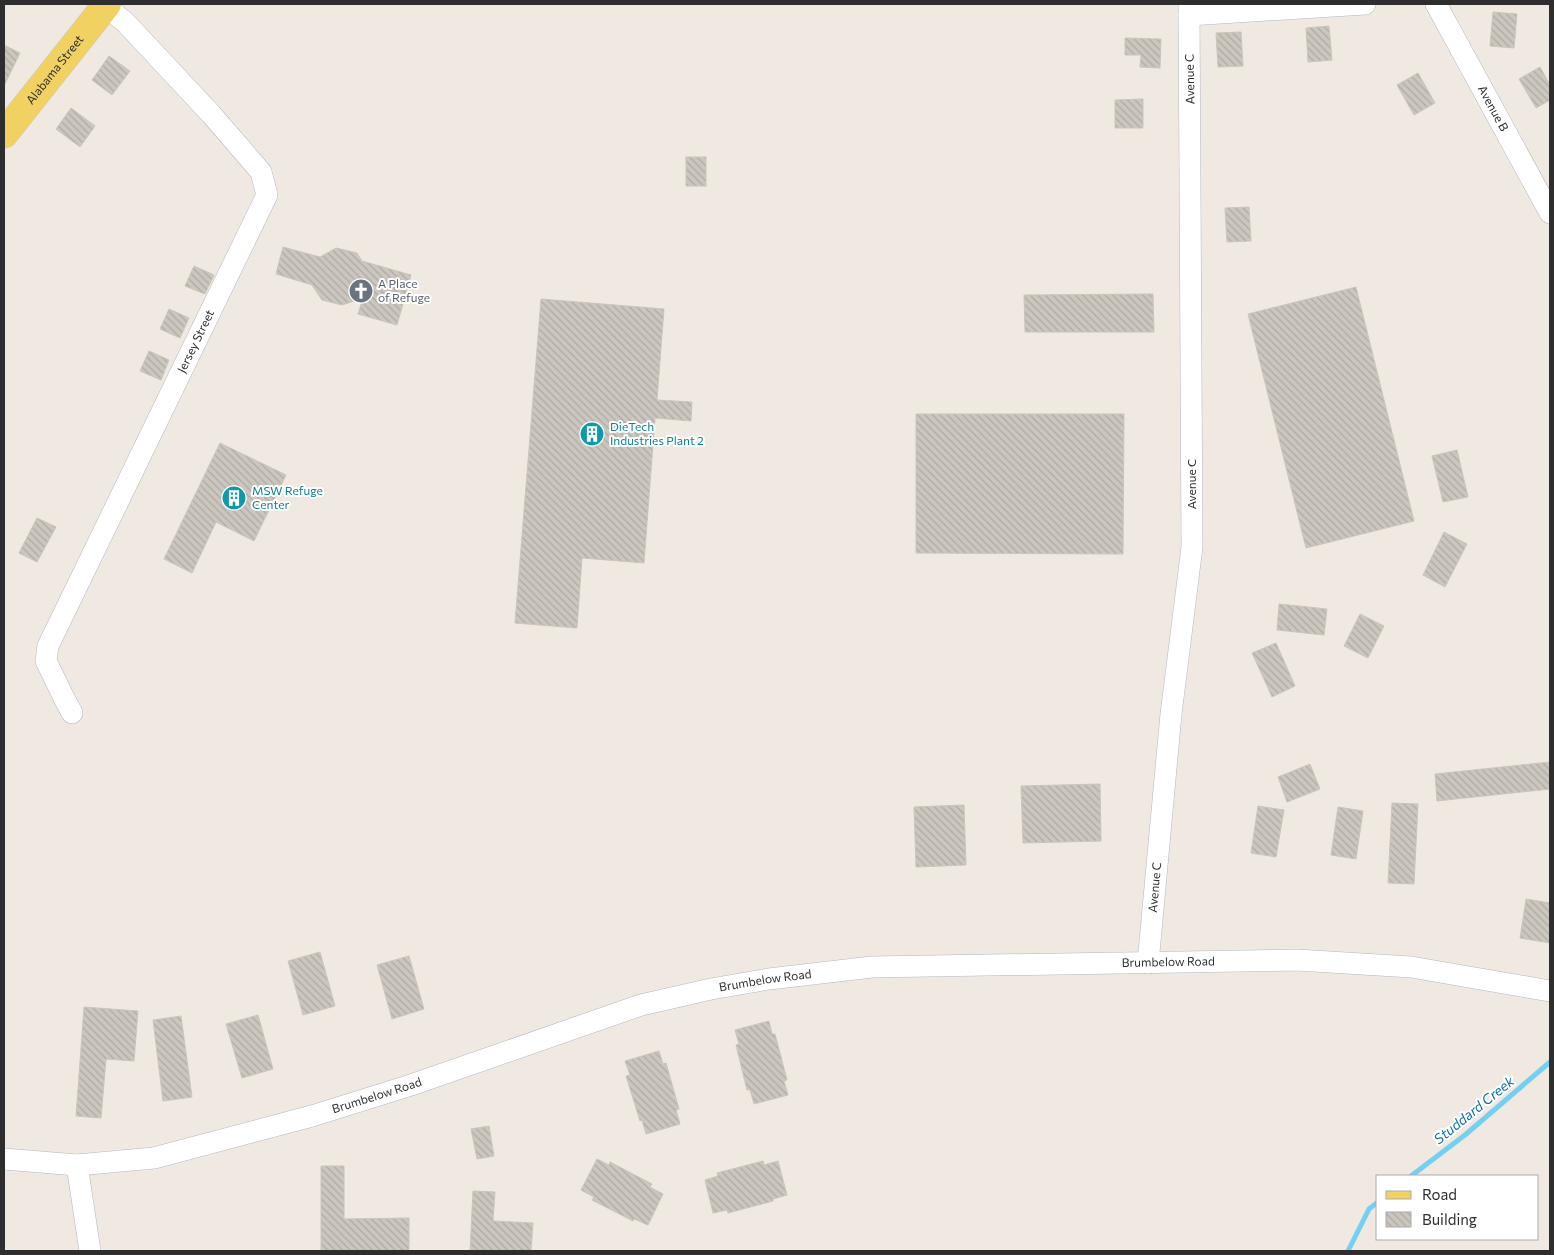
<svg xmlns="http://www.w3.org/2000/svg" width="1554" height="1255" font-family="Commissioner,sans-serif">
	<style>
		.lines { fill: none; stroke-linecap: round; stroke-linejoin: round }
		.stream { stroke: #75cff0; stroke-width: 5 }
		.building { fill: url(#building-back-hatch); stroke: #cbc5ba }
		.minor-casing { stroke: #b4b7c1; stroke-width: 22 }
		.major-casing { stroke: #c9c9c9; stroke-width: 29 }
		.minor { stroke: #fff; stroke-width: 21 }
		.major { stroke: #f2d163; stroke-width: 28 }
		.labels { text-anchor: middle; stroke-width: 4; stroke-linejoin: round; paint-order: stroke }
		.street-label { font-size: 12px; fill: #2e2e2e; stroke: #fff }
		.worship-label { font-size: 12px; fill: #5b616d; stroke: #fff; text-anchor: start }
		.culture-label { font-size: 12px; fill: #0d838f; stroke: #fff; text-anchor: start }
		.water-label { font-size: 14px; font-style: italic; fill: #0d6fa3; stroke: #fff }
	</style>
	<defs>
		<pattern id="building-back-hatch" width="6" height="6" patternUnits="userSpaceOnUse" patternTransform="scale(1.25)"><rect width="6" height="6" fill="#cbc7bf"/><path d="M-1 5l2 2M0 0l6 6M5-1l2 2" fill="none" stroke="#afaba4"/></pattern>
	</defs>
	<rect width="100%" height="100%" fill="#efe9e1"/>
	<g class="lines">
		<!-- stream -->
		<g class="stream">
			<polyline points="1411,1176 1465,1135 1550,1062"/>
			<polyline points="1348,1251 1369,1209 1378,1202"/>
		</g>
	</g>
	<!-- building -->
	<g class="building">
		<polygon points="1493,12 1517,14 1514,48 1490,46"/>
		<polygon points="1329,26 1332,60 1308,62 1306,28"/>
		<polygon points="1241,32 1243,66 1218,67 1216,33"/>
		<polygon points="1125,38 1161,39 1160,68 1140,67 1141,55 1125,55"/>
		<polygon points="4,45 20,53 4,86"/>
		<polygon points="109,56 130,71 112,95 92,80"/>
		<polygon points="1540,67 1550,85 1550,100 1536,108 1519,79"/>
		<polygon points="1418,73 1435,103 1414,115 1397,85"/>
		<polygon points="1143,99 1143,128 1115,128 1115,100"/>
		<polygon points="71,108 95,126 80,147 56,129"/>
		<rect x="686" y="157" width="20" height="29"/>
		<polygon points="1249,207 1251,241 1227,242 1225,208"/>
		<polygon points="283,247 320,257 336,248 357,253 362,261 411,275 397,325 358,314 363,298 342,305 322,300 312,285 276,274"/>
		<polygon points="194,266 214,275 205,294 185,286"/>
		<polygon points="1356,287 1414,521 1306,548 1248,314"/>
		<polygon points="1153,294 1154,332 1025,332 1024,295"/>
		<polygon points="541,299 664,309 657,400 692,402 691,421 655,418 644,563 582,558 577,628 515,623"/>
		<polygon points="169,309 189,318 180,338 160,329"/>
		<polygon points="149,351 169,360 161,380 140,371"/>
		<polygon points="916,414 1124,414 1123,554 916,553"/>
		<polygon points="220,443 286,475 254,541 216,522 192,573 164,559"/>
		<polygon points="1457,450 1468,497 1443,502 1432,456"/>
		<polygon points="37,518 56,527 37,562 19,553"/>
		<polygon points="1444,532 1467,544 1445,587 1423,575"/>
		<polygon points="1279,604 1327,609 1324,635 1277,630"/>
		<polygon points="1360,614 1384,626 1368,658 1344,646"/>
		<polygon points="1276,643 1295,686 1272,697 1252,653"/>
		<polygon points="1550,762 1550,789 1437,801 1435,774"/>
		<polygon points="1310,764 1320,789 1287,802 1278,777"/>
		<polygon points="1100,784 1101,841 1023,843 1021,786"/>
		<polygon points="1392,803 1418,804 1414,884 1388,883"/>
		<polygon points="964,805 966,865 916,867 914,807"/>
		<polygon points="1258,806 1284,810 1276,857 1251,853"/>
		<polygon points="1338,807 1363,811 1356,859 1331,855"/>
		<polygon points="1526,899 1550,903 1550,943 1520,938"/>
		<polygon points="320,952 335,1006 303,1015 288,961"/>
		<polygon points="409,956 424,1009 392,1019 377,965"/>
		<polygon points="84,1007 138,1011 134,1061 106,1059 101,1118 76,1116"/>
		<polygon points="258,1015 273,1069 242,1078 226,1024"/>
		<polygon points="181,1016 192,1097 163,1101 153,1020"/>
		<polygon points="769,1021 772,1034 775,1034 787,1080 784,1081 788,1095 754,1104 750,1090 747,1090 736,1045 739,1044 735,1030"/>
		<polygon points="659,1051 663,1064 666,1063 679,1109 676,1110 680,1124 646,1134 642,1120 640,1121 626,1076 630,1075 625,1061"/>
		<polygon points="489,1126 494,1156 477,1159 471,1129"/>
		<polygon points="597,1159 609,1165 610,1162 652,1184 650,1187 663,1194 648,1225 634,1219 633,1221 592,1200 594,1197 581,1190"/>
		<polygon points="763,1161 764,1165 778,1161 787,1195 773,1199 773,1201 728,1213 727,1210 713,1213 705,1180 718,1176 717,1173"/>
		<polygon points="321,1166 344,1166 344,1219 409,1218 409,1251 321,1251"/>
		<polygon points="473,1191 495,1192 493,1221 533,1223 531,1251 470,1251"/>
	</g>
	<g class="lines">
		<defs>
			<g id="minor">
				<path id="s1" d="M1436,4L1550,213"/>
				<polyline points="1189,15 1365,4"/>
				<path id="s2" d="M72,713L64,698L46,661L48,646L267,195L261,172L211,114L125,22L105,6"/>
				<path id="s3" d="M1148,963L1171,714L1192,547L1189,4"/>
				<path id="s4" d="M4,1159L77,1165L154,1158L312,1116L411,1085L641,1005L711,989L769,979L872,967L1297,960L1411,967L1550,991"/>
				<polyline points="77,1165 90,1251"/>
			</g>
			<g id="major">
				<path id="s5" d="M4,134L107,4"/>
			</g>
		</defs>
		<!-- minor casing -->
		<use href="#minor" class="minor-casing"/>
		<!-- major casing -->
		<use href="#major" class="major-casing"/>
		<!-- minor -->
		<use href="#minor" class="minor"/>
		<!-- major -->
		<use href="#major" class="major"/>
	</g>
	<!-- icons -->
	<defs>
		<symbol id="church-disc" viewBox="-11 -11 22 22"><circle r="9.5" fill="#6b7280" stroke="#fff"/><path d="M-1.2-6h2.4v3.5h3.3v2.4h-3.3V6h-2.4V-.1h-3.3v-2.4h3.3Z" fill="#fff"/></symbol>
		<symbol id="building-disc" viewBox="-11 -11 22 22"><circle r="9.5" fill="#0f9aa8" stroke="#fff"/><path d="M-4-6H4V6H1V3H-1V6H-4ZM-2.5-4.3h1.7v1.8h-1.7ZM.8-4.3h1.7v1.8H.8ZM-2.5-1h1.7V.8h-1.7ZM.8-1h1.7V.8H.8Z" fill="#fff"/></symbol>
	</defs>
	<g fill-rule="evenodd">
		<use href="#church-disc" x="347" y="277" width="28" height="28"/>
		<use href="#building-disc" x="578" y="420" width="28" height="28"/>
		<use href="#building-disc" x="220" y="484" width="28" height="28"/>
	</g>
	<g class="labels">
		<!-- street labels -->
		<g class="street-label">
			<text dy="4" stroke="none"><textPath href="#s5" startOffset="82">Alabama Street</textPath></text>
			<text transform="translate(1190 79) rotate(-91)" y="4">Avenue C</text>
			<text dy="4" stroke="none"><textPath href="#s1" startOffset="119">Avenue B</textPath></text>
			<text dy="4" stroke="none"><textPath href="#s2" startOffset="412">Jersey Street</textPath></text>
			<text transform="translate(1192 484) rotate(-90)" y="4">Avenue C</text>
			<text dy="4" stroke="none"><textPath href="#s3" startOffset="76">Avenue C</textPath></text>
			<text dy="4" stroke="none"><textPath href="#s4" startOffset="1192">Brumbelow Road</textPath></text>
			<text dy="4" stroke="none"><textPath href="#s4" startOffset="788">Brumbelow Road</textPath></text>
			<text dy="4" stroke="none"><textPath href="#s4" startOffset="382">Brumbelow Road</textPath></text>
		</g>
		<!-- worship labels -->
		<g class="worship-label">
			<text x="378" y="288">A Place<tspan x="378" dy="14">of Refuge</tspan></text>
		</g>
		<!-- culture labels -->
		<g class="culture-label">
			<text x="610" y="431">DieTech<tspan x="610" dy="14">Industries Plant 2</tspan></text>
			<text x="252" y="495">MSW Refuge<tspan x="252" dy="14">Center</tspan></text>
		</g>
		<!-- water labels -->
		<g class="water-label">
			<text transform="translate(1474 1110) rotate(-39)" y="5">Studdard Creek</text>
		</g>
	</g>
	<!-- border -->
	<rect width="1554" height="1255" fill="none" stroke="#2e2e2e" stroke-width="10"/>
	<!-- legend -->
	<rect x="1376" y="1175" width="162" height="65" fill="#ffffff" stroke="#ababab"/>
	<rect x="1386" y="1191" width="25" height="8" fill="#f2d163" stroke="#ababab"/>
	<text x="1422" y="1200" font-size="15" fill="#2e2e2e">Road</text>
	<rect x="1386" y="1212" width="25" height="15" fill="url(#building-back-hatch)" stroke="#ababab"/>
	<text x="1422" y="1225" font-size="15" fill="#2e2e2e">Building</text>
</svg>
